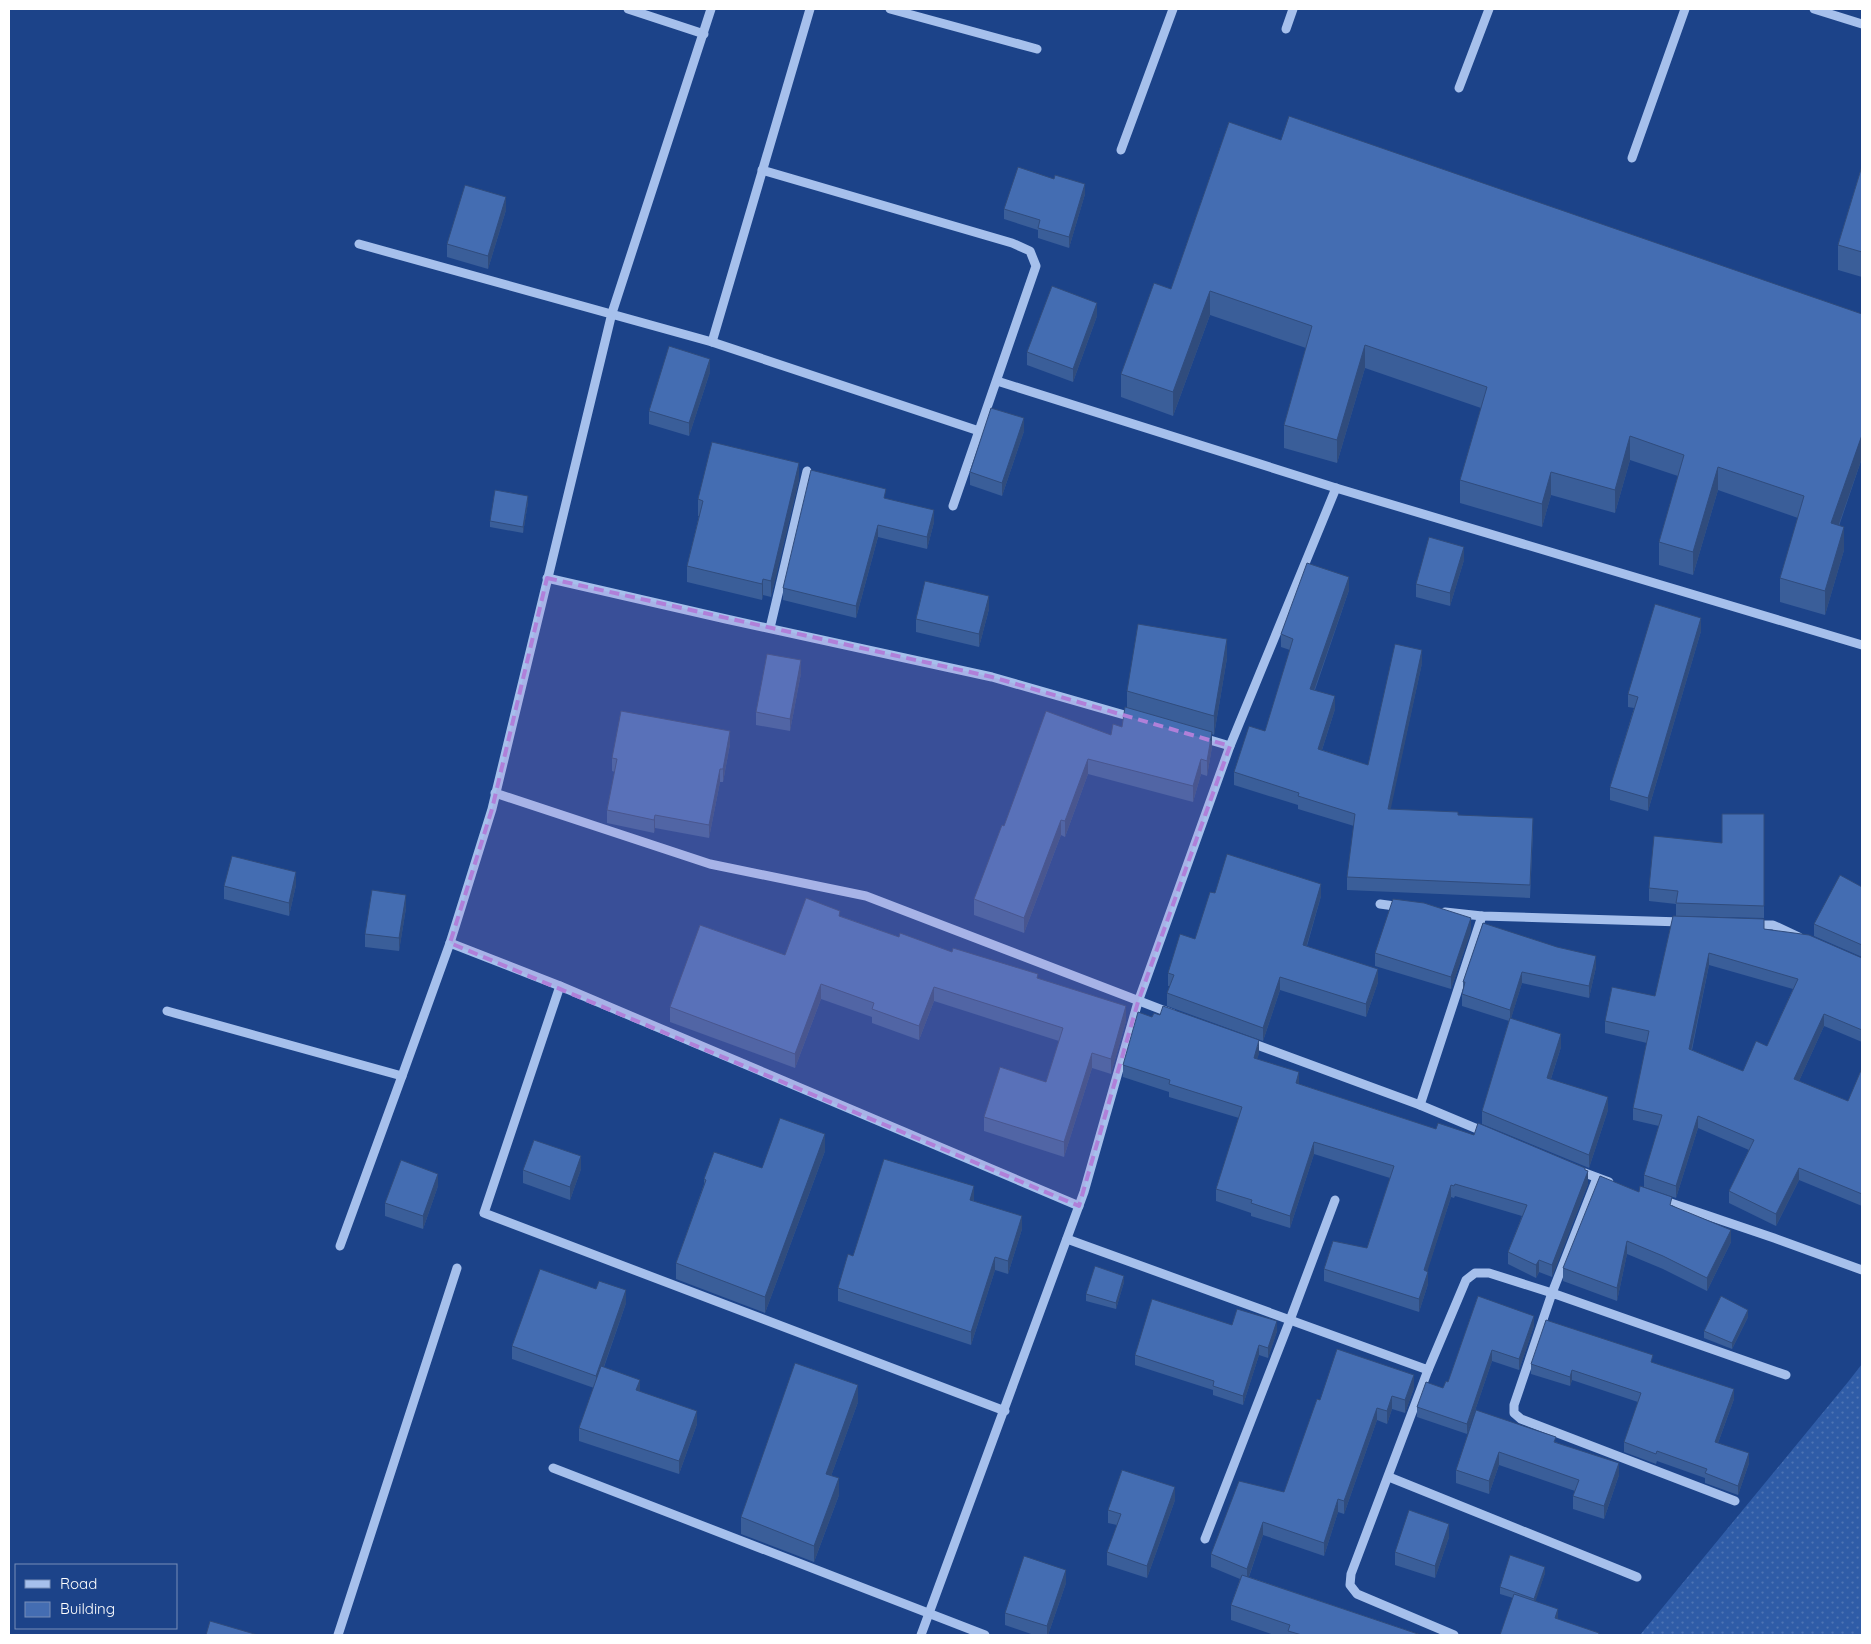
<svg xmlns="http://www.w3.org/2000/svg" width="1871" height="1644" font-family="Quicksand,sans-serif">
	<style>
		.grass { fill: url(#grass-dots) }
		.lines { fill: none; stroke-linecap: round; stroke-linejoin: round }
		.minor { stroke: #a6c0ec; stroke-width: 9 }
		.wall { fill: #3a5e99; fill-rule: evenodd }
		.shaded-wall { fill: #304c7d }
		.building { fill: #446db2; stroke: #304c7d; fill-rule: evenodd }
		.marked { fill: #b080d9; fill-opacity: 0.2; stroke: #b080d9; stroke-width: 4; stroke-dasharray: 10 6; stroke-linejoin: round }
	</style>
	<defs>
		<pattern id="grass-dots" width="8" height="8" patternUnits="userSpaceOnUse" patternTransform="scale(1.25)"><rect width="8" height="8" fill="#2f5ca7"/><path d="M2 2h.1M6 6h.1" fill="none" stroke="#4e74b4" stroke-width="1.8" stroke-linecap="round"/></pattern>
	</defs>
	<rect width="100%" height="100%" fill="#1c4389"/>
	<!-- grass -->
	<polygon class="grass" points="1862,1364 1862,1635 1640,1635 1848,1382"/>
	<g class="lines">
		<!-- minor -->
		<g class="minor">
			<polyline points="628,9 704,34"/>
			<polyline points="890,9 1037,49"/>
			<polyline points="1814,9 1862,24"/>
			<polyline points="1286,29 1293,9"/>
			<polyline points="1459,88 1489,9"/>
			<polyline points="1121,150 1173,9"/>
			<polyline points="1632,158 1685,9"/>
			<polyline points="762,170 1012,243 1030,251 1036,266 953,506"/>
			<polyline points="359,244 712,342 979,431"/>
			<polyline points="712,342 810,9"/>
			<polyline points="997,381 1336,488 1862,645"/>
			<polyline points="547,578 726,619 992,677 1135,718"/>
			<polyline points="770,628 807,471"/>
			<polyline points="1200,737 1230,746"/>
			<polyline points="495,793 710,864 866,896 1173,1014"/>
			<polyline points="1380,904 1402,907"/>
			<polyline points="1445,912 1482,916 1682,922"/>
			<polyline points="1752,925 1773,925 1799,937"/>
			<polyline points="450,943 560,986 1079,1206"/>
			<polyline points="560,986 484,1213 1005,1411"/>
			<polyline points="167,1011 402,1076 450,943 492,809 612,313 711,9"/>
			<polyline points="1249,1042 1420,1105 1487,1133"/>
			<polyline points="1420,1105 1482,916"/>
			<polyline points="1577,1170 1609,1182"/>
			<polyline points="1662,1200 1774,1238 1862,1270"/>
			<polyline points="1067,1239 1428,1370 1466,1280 1475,1273 1489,1273 1552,1293 1597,1178"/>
			<polyline points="340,1246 402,1076"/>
			<polyline points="1428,1370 1351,1574 1350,1585 1357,1594 1454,1635"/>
			<polyline points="553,1468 985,1635"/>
			<polyline points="1389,1477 1637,1577"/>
			<polyline points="1735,1501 1521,1419 1514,1413 1514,1405 1552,1293 1786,1375"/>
			<polyline points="1205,1539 1290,1320 1335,1200"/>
			<polyline points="338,1635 457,1268"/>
			<polyline points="921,1635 1084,1192 1138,1002 1230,746 1336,488"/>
		</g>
	</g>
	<!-- wall -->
	<g class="wall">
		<polygon points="1229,122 1862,458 1839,526 1844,550 1825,615 1780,602 1780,578 1798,518 1718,490 1693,575 1659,565 1659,542 1678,476 1630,460 1615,513 1551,495 1542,527 1460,503 1460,480 1481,408 1365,368 1337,463 1284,448 1284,425 1306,348 1210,315 1173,416 1121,397 1121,374 1171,289"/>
		<polygon points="1862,166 1862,277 1838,270 1838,245"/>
		<polygon points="1054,179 1085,194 1069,248 1038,238 1038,230 1004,219 1004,209"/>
		<polygon points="506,210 488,269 447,257 447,244"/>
		<polygon points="1097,316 1073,382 1027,365 1027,352"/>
		<polygon points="710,372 689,436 649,424 649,411"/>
		<polygon points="1024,431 1002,496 970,485 970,472"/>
		<polygon points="799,480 771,597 763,595 762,600 687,582 687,566 699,516 698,516 698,499"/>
		<polygon points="886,499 934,522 927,549 878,537 856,618 783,600 783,588"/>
		<polygon points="528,502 523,533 490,527 490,521"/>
		<polygon points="1464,560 1450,606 1416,597 1416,584"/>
		<polygon points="1349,590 1315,690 1335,709 1322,750 1368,765 1422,663 1390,809 1458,815 1533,831 1530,898 1347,890 1347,877 1354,826 1298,809 1298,805 1234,785 1234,772 1265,731 1290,650 1281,647 1281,634"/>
		<polygon points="989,609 979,647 916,632 916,619"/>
		<polygon points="1701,631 1648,811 1610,800 1610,787 1634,708 1628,707 1628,694"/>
		<polygon points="1227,658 1214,735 1212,734 1212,747 1207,776 1201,774 1193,802 1088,774 1065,837 1061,835 1024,933 974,915 974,899 1004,826 1111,735 1122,727 1127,707 1127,691"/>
		<polygon points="801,673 790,731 756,725 756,712"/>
		<polygon points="730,744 723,782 720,782 709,838 655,828 654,833 607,823 607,810 615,772 612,771 612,758"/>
		<polygon points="1764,814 1764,918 1676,916 1676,904 1649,901 1649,888 1722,843"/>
		<polygon points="296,885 289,916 224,899 224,886"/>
		<polygon points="1862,887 1862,957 1814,936 1814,924"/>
		<polygon points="1215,893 1321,896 1307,946 1378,982 1366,1017 1280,990 1263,1041 1167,1006 1167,993 1170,986 1168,986 1168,973 1195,939"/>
		<polygon points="406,908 399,951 365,947 365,934"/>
		<polygon points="840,916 899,937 1038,978 1126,1021 1111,1074 1092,1068 1064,1157 984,1131 984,1117 1046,1082 1059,1041 934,1001 919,1040 872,1023 872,1017 821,999 795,1068 670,1022 670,1007 785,955"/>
		<path d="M1673,916L1764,929L1862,958V1042L1824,1026L1799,1081L1848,1101L1862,1068V1206L1799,1180L1776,1226L1729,1203V1191L1749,1150L1698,1128L1676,1198L1644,1187V1175L1659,1126L1633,1120V1108L1647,1043L1605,1033V1021L1655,996ZM1709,965L1793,989L1767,1046L1743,1071L1692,1050Z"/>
		<polygon points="1483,923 1596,967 1589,998 1522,983 1511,1018 1561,1047 1551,1079 1608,1110 1589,1168 1482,1124 1482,1111 1509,1021 1462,1006 1462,994 1463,989 1463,982"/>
		<polygon points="1471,931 1451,989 1375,966 1375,953"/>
		<polygon points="1259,1053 1257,1059 1299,1084 1436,1129 1585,1170 1588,1184 1552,1277 1539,1272 1536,1278 1508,1264 1508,1252 1522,1216 1455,1196 1454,1198 1451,1197 1427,1271 1428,1284 1419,1312 1324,1281 1324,1269 1367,1248 1390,1178 1314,1154 1290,1228 1251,1216 1251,1213 1216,1201 1216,1189 1239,1118 1169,1097 1169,1092 1123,1077 1123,1065"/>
		<polygon points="825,1151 765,1313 676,1279 676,1263 704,1184 704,1179 762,1168"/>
		<polygon points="581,1169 570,1200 523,1183 523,1170"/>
		<polygon points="438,1186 423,1229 385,1216 385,1203"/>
		<polygon points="974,1199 974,1201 1022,1229 1008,1274 995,1270 971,1345 838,1301 838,1288 853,1256"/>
		<polygon points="1672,1205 1731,1242 1707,1291 1663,1269 1627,1254 1617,1301 1563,1281 1563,1268"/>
		<polygon points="1124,1282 1116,1309 1086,1301 1086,1294"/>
		<polygon points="1478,1296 1534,1326 1519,1370 1492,1361 1467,1434 1417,1417 1417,1407 1443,1388 1448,1382"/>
		<polygon points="626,1303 604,1367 640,1391 697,1424 679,1474 579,1441 579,1428 594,1388 512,1359 512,1346"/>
		<polygon points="1748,1317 1732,1349 1704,1338 1704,1331"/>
		<polygon points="1232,1325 1277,1331 1268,1358 1259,1355 1243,1405 1213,1395 1213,1390 1135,1365 1135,1355"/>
		<polygon points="1653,1363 1734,1399 1718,1443 1749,1463 1738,1495 1705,1483 1705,1478 1657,1461 1656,1464 1624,1452 1624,1442 1638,1402 1572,1380 1570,1386 1531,1374 1531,1364"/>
		<polygon points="1414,1388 1405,1413 1392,1409 1387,1424 1377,1420 1344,1514 1338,1512 1324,1556 1263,1535 1249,1577 1421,1635 1274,1635 1231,1620 1231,1605 1240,1579 1211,1567 1211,1554 1284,1492 1320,1400"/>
		<polygon points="858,1402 831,1476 839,1495 814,1562 741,1534 741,1517"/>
		<polygon points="1476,1410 1556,1442 1619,1475 1604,1519 1573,1509 1573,1496 1575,1491 1499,1465 1489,1494 1456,1483 1456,1470"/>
		<polygon points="1175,1500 1147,1578 1107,1565 1107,1552 1117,1525 1108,1523 1108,1510"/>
		<polygon points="1449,1537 1435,1578 1395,1565 1395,1552"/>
		<polygon points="1545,1573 1535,1601 1558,1619 1599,1635 1500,1635 1513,1598 1500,1594 1500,1587"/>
		<polygon points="1066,1583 1048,1635 1034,1635 1005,1625 1005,1613"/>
	</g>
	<!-- shaded-wall -->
	<g class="shaded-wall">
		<polygon points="1085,184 1085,194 1069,248 1069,237"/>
		<polygon points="506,197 506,210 488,269 488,256"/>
		<polygon points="1210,291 1210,315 1173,416 1173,392"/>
		<polygon points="1097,303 1097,316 1073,382 1073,369"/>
		<polygon points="1365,345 1365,368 1337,463 1337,440"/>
		<polygon points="710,359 710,372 689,436 689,423"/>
		<polygon points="1024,418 1024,431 1002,496 1002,483"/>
		<polygon points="1862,435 1862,458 1831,547 1831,523"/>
		<polygon points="1630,436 1630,460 1615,513 1615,490"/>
		<polygon points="799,463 799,480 771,597 771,581"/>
		<polygon points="1718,467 1718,490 1693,575 1693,552"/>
		<polygon points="1551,472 1551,495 1542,527 1542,504"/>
		<polygon points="528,496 528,502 523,533 523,527"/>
		<polygon points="934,510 934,522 927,549 927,537"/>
		<polygon points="878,525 878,537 856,618 856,606"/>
		<polygon points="1844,527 1844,550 1825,615 1825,591"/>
		<polygon points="1464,547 1464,560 1450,606 1450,593"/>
		<polygon points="1349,577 1349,590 1310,702 1310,689"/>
		<polygon points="763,579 763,595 762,600 762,584"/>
		<polygon points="989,596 989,609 979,647 979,634"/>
		<polygon points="1701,618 1701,631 1648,811 1648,798"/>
		<polygon points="1227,639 1227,658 1214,735 1214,716"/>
		<polygon points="1422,650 1422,663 1388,822 1388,809"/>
		<polygon points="801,660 801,673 790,731 790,719"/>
		<polygon points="1335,696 1335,709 1318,762 1318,749"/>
		<polygon points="730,731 730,744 723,782 723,769"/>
		<polygon points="1212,732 1212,747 1207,776 1207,761"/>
		<polygon points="1088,759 1088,774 1065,837 1065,821"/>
		<polygon points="1201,759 1201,774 1193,802 1193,786"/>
		<polygon points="720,769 720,782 709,838 709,825"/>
		<polygon points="655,815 655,828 654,833 654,820"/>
		<polygon points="1061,820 1061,835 1024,933 1024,918"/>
		<polygon points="296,872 296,885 289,916 289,903"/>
		<polygon points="1321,884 1321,896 1303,958 1303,945"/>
		<polygon points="406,895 406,908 399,951 399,938"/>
		<polygon points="1471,918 1471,931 1451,989 1451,977"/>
		<polygon points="1709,953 1709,965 1689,1061 1689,1049"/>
		<polygon points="1596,956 1596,967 1589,998 1589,986"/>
		<polygon points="1378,969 1378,982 1366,1017 1366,1004"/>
		<polygon points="1522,972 1522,983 1510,1022 1510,1010"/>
		<polygon points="1280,977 1280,990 1263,1041 1263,1028"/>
		<polygon points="821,984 821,999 795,1068 795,1054"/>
		<polygon points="934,987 934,1001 919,1040 919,1026"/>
		<polygon points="1126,1006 1126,1021 1111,1074 1111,1059"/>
		<polygon points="1824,1014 1824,1026 1794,1092 1794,1079"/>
		<polygon points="1561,1034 1561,1047 1547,1091 1547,1078"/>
		<polygon points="1259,1040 1259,1053 1254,1070 1254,1058"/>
		<polygon points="1092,1053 1092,1068 1064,1157 1064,1142"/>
		<polygon points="1299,1072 1299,1085 1296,1083"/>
		<polygon points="1608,1097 1608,1110 1589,1168 1589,1155"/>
		<polygon points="1698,1116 1698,1128 1676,1198 1676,1186"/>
		<polygon points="825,1134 825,1151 765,1313 765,1297"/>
		<polygon points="1314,1142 1314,1154 1290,1228 1290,1216"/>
		<polygon points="581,1156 581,1169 570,1200 570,1187"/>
		<polygon points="1585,1168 1585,1178 1588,1171 1588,1184 1552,1277 1552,1265"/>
		<polygon points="1799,1168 1799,1180 1776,1226 1776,1214"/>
		<polygon points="438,1174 438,1186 423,1229 423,1216"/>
		<polygon points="1451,1185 1451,1197 1424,1282 1424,1270"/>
		<polygon points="974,1186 974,1199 970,1213 970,1200"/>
		<polygon points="1022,1216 1022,1229 1008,1274 1008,1261"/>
		<polygon points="1731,1230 1731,1242 1707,1291 1707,1278"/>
		<polygon points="1627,1241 1627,1254 1617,1301 1617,1288"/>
		<polygon points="995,1257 995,1270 971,1345 971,1332"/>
		<polygon points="1539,1260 1539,1272 1536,1278 1536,1265"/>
		<polygon points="1428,1272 1428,1284 1419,1312 1419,1299"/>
		<polygon points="1124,1276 1124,1282 1116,1309 1116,1303"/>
		<polygon points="626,1290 626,1303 596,1389 596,1376"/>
		<polygon points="1748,1310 1748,1317 1732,1349 1732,1343"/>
		<polygon points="1534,1316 1534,1326 1519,1370 1519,1359"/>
		<polygon points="1277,1321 1277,1331 1268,1358 1268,1348"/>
		<polygon points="1259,1345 1259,1355 1243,1405 1243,1396"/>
		<polygon points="1492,1350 1492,1361 1467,1434 1467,1424"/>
		<polygon points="1572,1370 1572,1380 1570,1386 1570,1377"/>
		<polygon points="1414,1375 1414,1388 1405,1413 1405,1400"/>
		<polygon points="640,1380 640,1392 636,1390"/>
		<polygon points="858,1385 858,1402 826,1490 826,1474"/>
		<polygon points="1734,1389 1734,1399 1715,1451 1715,1442"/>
		<polygon points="1392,1396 1392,1409 1387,1424 1387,1411"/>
		<polygon points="1377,1408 1377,1420 1344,1514 1344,1501"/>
		<polygon points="697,1411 697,1424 679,1474 679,1461"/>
		<polygon points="1499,1452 1499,1465 1489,1494 1489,1481"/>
		<polygon points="1749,1453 1749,1463 1738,1495 1738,1486"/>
		<polygon points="1619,1463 1619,1475 1604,1519 1604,1506"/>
		<polygon points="839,1478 839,1495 814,1562 814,1546"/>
		<polygon points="1175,1487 1175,1500 1147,1578 1147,1566"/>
		<polygon points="1338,1499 1338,1512 1324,1556 1324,1543"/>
		<polygon points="1263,1522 1263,1535 1247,1582 1247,1569"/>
		<polygon points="1449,1524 1449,1537 1435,1578 1435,1566"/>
		<polygon points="1545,1567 1545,1573 1534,1606 1534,1599"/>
		<polygon points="1066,1570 1066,1583 1048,1635 1047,1635 1047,1626"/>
		<polygon points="1558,1609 1558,1622 1555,1618"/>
	</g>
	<!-- building -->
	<g class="building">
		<polygon points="1289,116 1862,314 1862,435 1831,523 1844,527 1825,591 1780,578 1804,496 1718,467 1693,552 1659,542 1684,455 1630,436 1615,490 1551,472 1542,504 1460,480 1487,387 1365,345 1337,440 1284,425 1312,326 1210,291 1173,392 1121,374 1154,283 1171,289 1229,122 1281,140"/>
		<polygon points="1862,166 1862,252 1838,245"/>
		<polygon points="1018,167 1054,179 1055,175 1085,184 1069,237 1038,228 1040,220 1004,209"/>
		<polygon points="465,185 506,197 488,256 447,244"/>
		<polygon points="1052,286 1097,303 1073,369 1027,352"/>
		<polygon points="669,346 710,359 689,423 649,411"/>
		<polygon points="991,408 1024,418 1002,483 970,472"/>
		<polygon points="712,442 799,463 771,581 763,579 762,584 687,566 703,501 698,499"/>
		<polygon points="811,470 886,489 884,498 934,510 927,537 878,525 856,606 783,588"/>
		<polygon points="495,490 528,496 523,527 490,521"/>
		<polygon points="1429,537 1464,547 1450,593 1416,584"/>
		<polygon points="1307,563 1349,577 1310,689 1335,696 1318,749 1368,765 1395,644 1422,650 1388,809 1458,812 1458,815 1533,818 1530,885 1347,877 1355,814 1298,796 1299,793 1234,772 1249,726 1265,731 1293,639 1281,634"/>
		<polygon points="925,581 989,596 979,634 916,619"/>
		<polygon points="1655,604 1701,618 1648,798 1610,787 1638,697 1628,694"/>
		<polygon points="1138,624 1227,639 1214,716 1127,691"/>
		<polygon points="767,654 801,660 790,719 756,712"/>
		<polygon points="1125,707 1212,732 1207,761 1201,759 1193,786 1088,759 1065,821 1061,820 1024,918 974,899 1002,825 1004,826 1046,711 1111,735 1113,724 1122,727"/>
		<polygon points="621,711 730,731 723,769 720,769 709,825 655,815 654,820 607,810 617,759 612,758"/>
		<polygon points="1722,814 1764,814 1764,906 1676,903 1678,891 1649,888 1654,836 1722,843"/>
		<polygon points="1227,854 1321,884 1303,945 1378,969 1366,1004 1280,977 1263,1028 1167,993 1174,975 1168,973 1180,934 1195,939 1210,892 1215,893"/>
		<polygon points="232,856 296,872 289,903 224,886"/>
		<polygon points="1840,875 1862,887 1862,945 1814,924"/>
		<polygon points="372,890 406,895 399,938 365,934"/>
		<polygon points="806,898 840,911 839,916 899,937 900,933 952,952 953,948 1038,974 1037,978 1126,1006 1111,1059 1092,1053 1064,1142 984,1117 1000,1067 1046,1082 1063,1028 934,987 919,1026 872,1009 874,1003 821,984 795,1054 670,1007 700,925 785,955"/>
		<polygon points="1393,899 1424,903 1471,918 1451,977 1375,953"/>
		<path d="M1673,916L1764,919V929L1809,935L1862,958V1030L1824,1014L1794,1079L1848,1101L1862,1068V1194L1799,1168L1776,1214L1729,1191L1754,1140L1698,1116L1676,1186L1644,1175L1662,1115L1633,1108L1649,1031L1605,1021L1612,987L1655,996ZM1709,953L1798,979L1767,1046L1756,1041L1743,1071L1689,1049Z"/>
		<polygon points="1483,923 1557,947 1596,956 1589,986 1522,972 1510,1010 1462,994 1465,982 1463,982"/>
		<polygon points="1163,1006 1259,1040 1254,1058 1299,1072 1296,1083 1436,1129 1438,1123 1474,1135 1478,1123 1585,1168 1585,1170 1588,1171 1552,1265 1539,1260 1536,1265 1508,1252 1527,1205 1455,1184 1454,1186 1451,1185 1424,1270 1428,1272 1419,1299 1324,1269 1333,1241 1367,1248 1394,1166 1314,1142 1290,1216 1251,1203 1252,1200 1216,1189 1242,1107 1169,1084 1170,1080 1123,1065 1138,1012 1152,1017 1154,1013 1160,1015"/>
		<polygon points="1510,1018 1561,1034 1547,1078 1608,1097 1589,1155 1482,1111"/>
		<polygon points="780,1118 825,1134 765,1297 676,1263 706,1180 704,1179 714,1152 762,1168"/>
		<polygon points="534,1140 581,1156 570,1187 523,1170"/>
		<polygon points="884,1159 974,1186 970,1200 1022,1216 1008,1261 995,1257 971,1332 838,1288 848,1254 853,1256"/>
		<polygon points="401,1160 438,1174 423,1216 385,1203"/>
		<polygon points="1600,1176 1639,1192 1640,1186 1672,1197 1670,1205 1731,1230 1707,1278 1663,1256 1627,1241 1617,1288 1563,1268"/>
		<polygon points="1095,1266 1124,1276 1116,1303 1086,1294"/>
		<polygon points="540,1269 596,1289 599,1281 626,1290 596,1376 512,1346"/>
		<polygon points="1478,1296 1534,1316 1519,1359 1492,1350 1467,1424 1417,1407 1426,1382 1443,1388 1446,1381 1448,1382"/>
		<polygon points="1721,1296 1748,1310 1732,1343 1704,1331"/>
		<polygon points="1152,1299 1232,1325 1237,1309 1277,1321 1268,1348 1259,1345 1243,1396 1213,1386 1214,1381 1135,1355"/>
		<polygon points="1546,1320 1653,1355 1651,1362 1734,1389 1715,1442 1749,1453 1738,1486 1705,1473 1707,1469 1657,1451 1656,1454 1624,1442 1641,1393 1572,1370 1570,1377 1531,1364"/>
		<polygon points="1337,1349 1414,1375 1405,1400 1392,1396 1387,1411 1377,1408 1344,1501 1338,1499 1324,1543 1263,1522 1247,1569 1211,1554 1239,1481 1284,1492 1317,1399 1320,1400"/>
		<polygon points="795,1363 858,1385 826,1474 839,1478 814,1546 741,1517"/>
		<polygon points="601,1366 640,1380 636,1390 697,1411 679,1461 579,1428"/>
		<polygon points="1476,1410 1556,1437 1554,1442 1619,1463 1604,1506 1573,1496 1579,1480 1499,1452 1489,1481 1456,1470"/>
		<polygon points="1122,1470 1175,1487 1147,1566 1107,1552 1121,1514 1108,1510"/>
		<polygon points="1409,1510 1449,1524 1435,1566 1395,1552"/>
		<polygon points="1510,1555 1545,1567 1534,1599 1500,1587"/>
		<polygon points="1024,1556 1066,1570 1047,1626 1005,1613"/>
		<polygon points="1242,1575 1421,1635 1302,1635 1288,1631 1290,1625 1231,1605"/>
		<polygon points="1514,1594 1558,1609 1555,1618 1599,1633 1598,1635 1500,1635"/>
		<polygon points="210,1621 258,1635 206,1635"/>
	</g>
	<!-- marked area -->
	<path class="marked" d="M547,578L992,677L1230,746L1138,1002L1079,1206L450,943L492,809Z"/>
	<!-- border -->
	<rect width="1871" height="1644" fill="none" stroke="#ffffff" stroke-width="20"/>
	<!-- legend -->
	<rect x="15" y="1564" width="162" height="65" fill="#1c4389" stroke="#778eb8"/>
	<rect x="25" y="1580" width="25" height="8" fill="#a6c0ec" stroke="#778eb8"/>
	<text x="60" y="1589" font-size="15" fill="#ffffff">Road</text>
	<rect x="25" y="1602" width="25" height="15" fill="#446db2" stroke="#778eb8"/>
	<text x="60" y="1614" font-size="15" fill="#ffffff">Building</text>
</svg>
